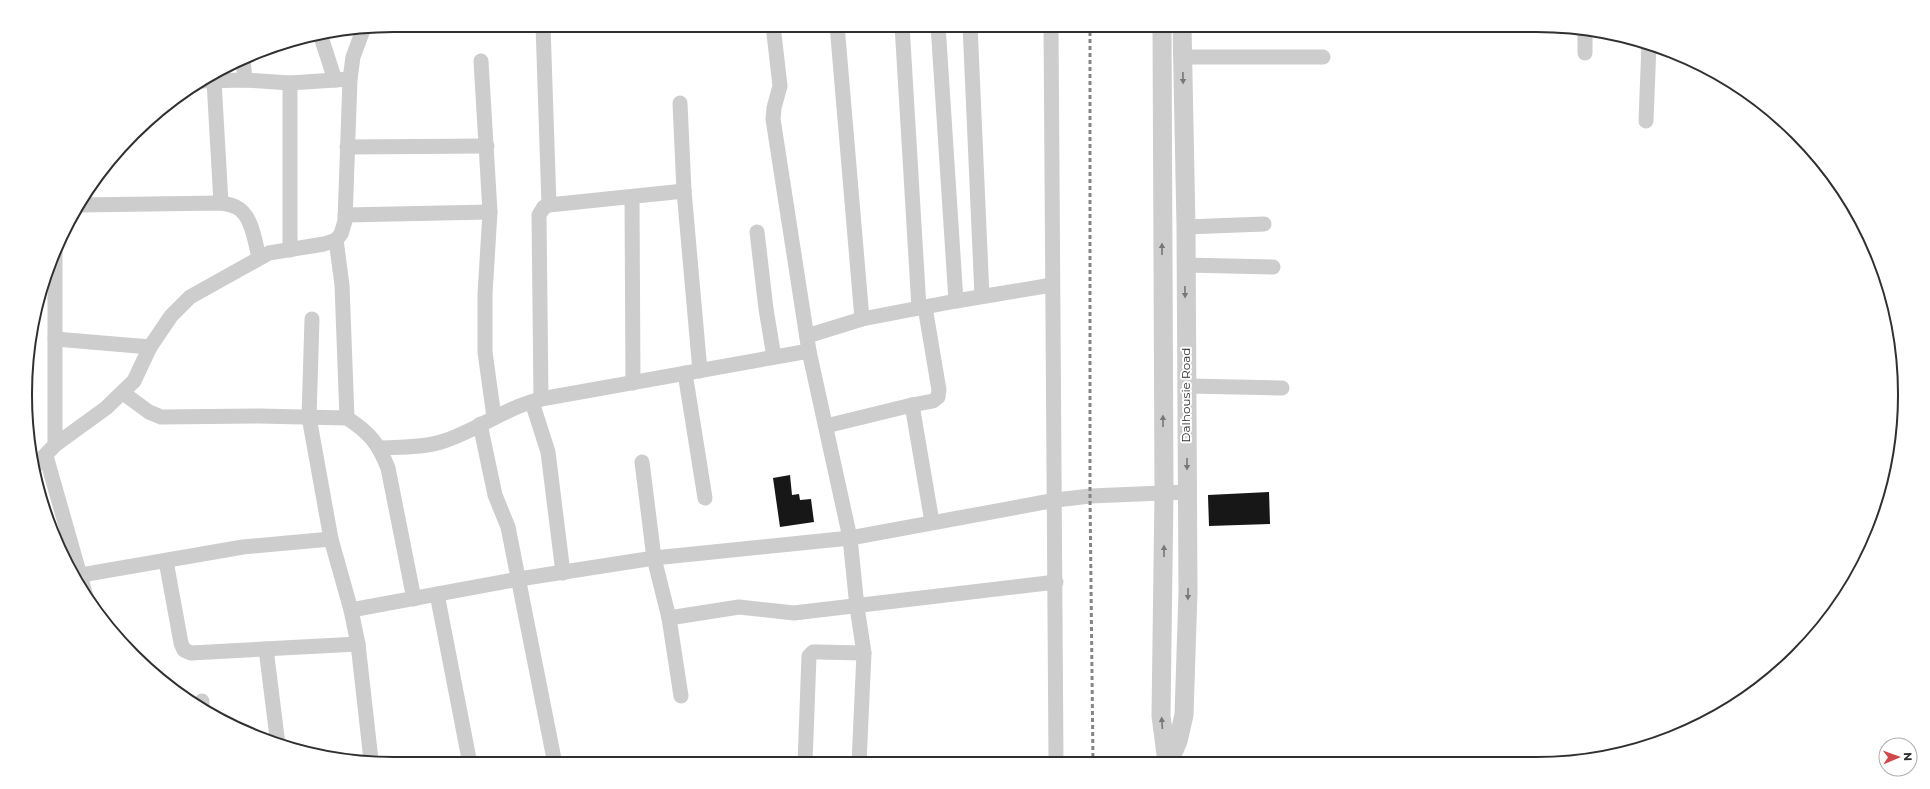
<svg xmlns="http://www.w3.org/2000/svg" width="1930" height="789" font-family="Montserrat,sans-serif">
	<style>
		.building { fill: #171717 }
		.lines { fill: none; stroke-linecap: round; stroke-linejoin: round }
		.minor { stroke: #cdcdcd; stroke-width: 15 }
		.tertiary { stroke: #cdcdcd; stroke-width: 19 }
		.rail { stroke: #858585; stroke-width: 3; stroke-dasharray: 4 3; stroke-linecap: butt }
		.oneway { fill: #777 }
		.labels { text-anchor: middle; stroke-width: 4; stroke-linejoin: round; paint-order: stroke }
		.street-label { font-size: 12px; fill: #303030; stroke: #fff }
		.rim { fill: none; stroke: #303030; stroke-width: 2 }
	</style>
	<rect width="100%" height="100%" fill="#fff"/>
	<!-- building -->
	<g class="building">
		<polygon points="790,475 792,495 799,494 800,500 811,499 814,522 780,527 773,478"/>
		<polygon points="1269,492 1270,524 1209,526 1208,495"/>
	</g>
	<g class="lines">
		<!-- minor -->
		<g class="minor">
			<polyline points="543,25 549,205"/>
			<polyline points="773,25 780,86 774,108 773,119 809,351 850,538 857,607 864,653 859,763"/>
			<polyline points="837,25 862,319"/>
			<polyline points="902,25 919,308"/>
			<polyline points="938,25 956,301"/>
			<polyline points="970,25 982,296"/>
			<polyline points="1051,25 1056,762"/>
			<polyline points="1585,33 1585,53"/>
			<polyline points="321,37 335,80"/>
			<polyline points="1183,57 1323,57"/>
			<polyline points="243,59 245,80"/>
			<polyline points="481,61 490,212 485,294 485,352 494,417"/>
			<polyline points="200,81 245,80 290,83 350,79"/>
			<polyline points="214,81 221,203"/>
			<polyline points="290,83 290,250"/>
			<polyline points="680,103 684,191 700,371"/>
			<polyline points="1646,121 1649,44"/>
			<polyline points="347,147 487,146"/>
			<polyline points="632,197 633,383"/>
			<path d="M79,205L221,203C226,204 232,205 236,207C252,214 255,243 259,257"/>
			<polyline points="345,215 490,212"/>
			<polyline points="1186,227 1264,224"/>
			<polyline points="757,232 766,309 774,357"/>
			<polyline points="336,240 342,285 347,418"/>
			<polyline points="1185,265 1273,267"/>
			<polyline points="312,319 309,417 331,539 351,610 358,644 371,760"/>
			<polyline points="807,336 862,319 956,301 1052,285"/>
			<polyline points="55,339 150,347"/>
			<polyline points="685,373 705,498"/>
			<polyline points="1187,386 1282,388"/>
			<path d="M123,393L149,412L161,417L259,416L347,418C370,433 378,443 388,468L414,599"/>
			<polyline points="541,399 539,215 544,207 549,205 684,191"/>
			<polyline points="532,402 548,452 563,573"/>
			<polyline points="912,405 932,522"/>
			<polyline points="480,424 495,495 508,527 555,764"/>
			<polyline points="826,426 912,405 933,401 938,397 939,390 925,307"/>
			<polyline points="55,445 55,252"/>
			<path d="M380,448C400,447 421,448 441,442C475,432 504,408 541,399L809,351"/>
			<polyline points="46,456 87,600"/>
			<polyline points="642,462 654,558 669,618 681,696"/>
			<polyline points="33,468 55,445 106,408 134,381 150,347 171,316 190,297 269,253 324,244 336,240 341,234 345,221 350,79 353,57 363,30"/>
			<polyline points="166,561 181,643 184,650 191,653 358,644"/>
			<polyline points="81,575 243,547 331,539"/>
			<polyline points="437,594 470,764"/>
			<polyline points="351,610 519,579 654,558 850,538 1056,500 1090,496 1187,492"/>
			<polyline points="669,618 739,607 794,613 1056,582"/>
			<polyline points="266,649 278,745"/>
			<polyline points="202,701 202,705"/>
			<polyline points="805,763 809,656 813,652 818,652 864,653"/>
		</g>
		<!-- tertiary -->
		<g class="tertiary">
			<polyline points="1162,25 1164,492 1161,716 1167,762"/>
			<polyline points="1169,762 1178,741 1184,715 1188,592 1186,227 1182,25"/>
		</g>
		<!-- rail -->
		<polyline class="rail" points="1090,25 1090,496 1093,762"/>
	</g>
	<!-- one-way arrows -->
	<defs><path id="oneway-solid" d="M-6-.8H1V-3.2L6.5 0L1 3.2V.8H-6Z"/></defs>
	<g class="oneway">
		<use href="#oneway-solid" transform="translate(1183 78) rotate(89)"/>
		<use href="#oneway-solid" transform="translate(1162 249) rotate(-90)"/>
		<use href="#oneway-solid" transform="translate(1185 292) rotate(89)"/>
		<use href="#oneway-solid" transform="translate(1163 421) rotate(-91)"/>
		<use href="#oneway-solid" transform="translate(1187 464) rotate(90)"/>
		<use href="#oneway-solid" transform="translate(1164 551) rotate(-90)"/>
		<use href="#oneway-solid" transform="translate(1188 594) rotate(91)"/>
		<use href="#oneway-solid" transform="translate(1162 723) rotate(-94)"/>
	</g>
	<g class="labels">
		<!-- street labels -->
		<g class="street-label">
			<text transform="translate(1186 395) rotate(-90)" y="4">Dalhousie Road</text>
		</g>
	</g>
	<!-- crop -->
	<path d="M0 0H1930V789H0ZM394 32H1536A362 362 0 0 1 1898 394V395A362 362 0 0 1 1536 757H394A362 362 0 0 1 32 395V394A362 362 0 0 1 394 32Z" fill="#fff" fill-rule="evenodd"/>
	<path class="rim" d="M394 32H1536A362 362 0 0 1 1898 394V395A362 362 0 0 1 1536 757H394A362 362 0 0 1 32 395V394A362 362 0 0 1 394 32Z"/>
	<!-- north arrow -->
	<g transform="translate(1898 757) rotate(88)"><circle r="19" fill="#ffffff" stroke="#acacac"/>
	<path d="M0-3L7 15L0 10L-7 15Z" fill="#d2474a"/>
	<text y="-6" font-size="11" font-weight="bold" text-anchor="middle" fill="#303030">N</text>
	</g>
</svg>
